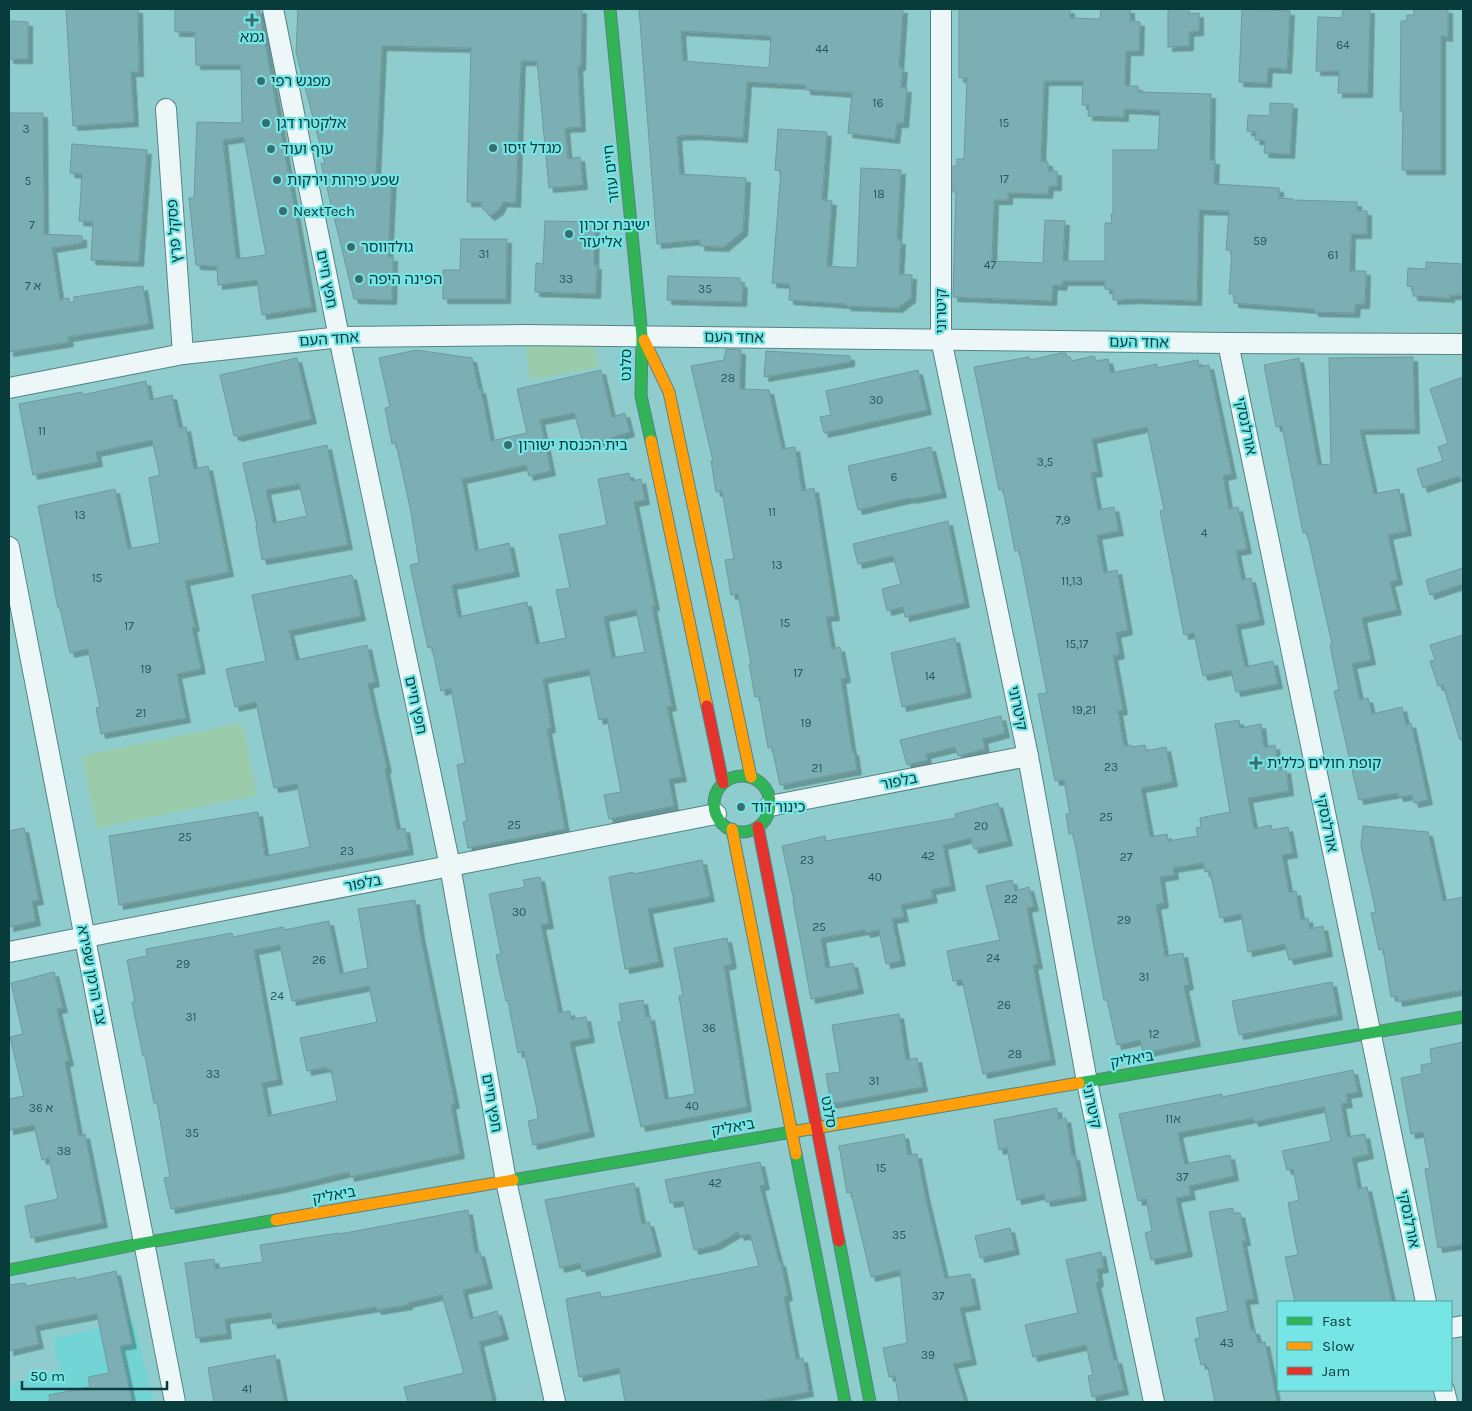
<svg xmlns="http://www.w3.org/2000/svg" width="1472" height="1411" font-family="Karla,'Noto Sans Hebrew',sans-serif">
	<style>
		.built { fill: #72d4d5 }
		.green { fill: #9accac }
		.building { fill: #7cafb4; stroke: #6e999d; fill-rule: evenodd; filter: url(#shadow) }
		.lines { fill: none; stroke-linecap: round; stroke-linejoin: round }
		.street-casing { stroke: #548384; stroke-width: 22 }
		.fast-casing { stroke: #548384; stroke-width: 13 }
		.slow-casing { stroke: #548384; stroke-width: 13 }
		.jam-casing { stroke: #548384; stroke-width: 13 }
		.street { stroke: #eef7f8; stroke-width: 20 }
		.fast { stroke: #30b455; stroke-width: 11 }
		.slow { stroke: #ff9f0a; stroke-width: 11 }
		.jam { stroke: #e5322d; stroke-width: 11 }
		.poi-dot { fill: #376e6f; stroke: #76e5e6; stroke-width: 2 }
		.labels { text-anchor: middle; stroke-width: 4.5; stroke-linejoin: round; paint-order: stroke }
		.number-label { font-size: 12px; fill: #24585a }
		.poi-label { font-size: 15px; fill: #073b3c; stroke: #76e5e6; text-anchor: start }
		.street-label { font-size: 15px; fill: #073b3c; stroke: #76e5e6 }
	</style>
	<defs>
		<filter id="shadow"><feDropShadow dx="4.5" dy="4.5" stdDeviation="0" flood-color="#0004"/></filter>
	</defs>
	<rect width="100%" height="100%" fill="#8fcccd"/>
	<!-- built -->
	<polygon class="built" points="134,1320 153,1402 9,1402 9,1384 60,1372 53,1339"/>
	<!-- green -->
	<g class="green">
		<polygon points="525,339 593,339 598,367 530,380"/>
		<polygon points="242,723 257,795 97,828 82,756"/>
	</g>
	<!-- building -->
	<g class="building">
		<polygon points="66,9 138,9 139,72 131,72 134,122 73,126"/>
		<path d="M175,9H259L312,307L262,315L257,280L218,285L217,266L196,265L189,198H194L197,122L242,123L241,65H196L195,32H175ZM244,137L266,255L236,259L223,140Z"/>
		<polygon points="298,9 582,9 581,66 578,66 581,127 565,128 568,159 580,157 583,185 549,188 537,61 521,61 516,203 503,202 499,210 490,216 483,209 480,202 467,202 471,48 382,46 376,175 392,176 388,257 393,257 392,300 354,299 321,163 325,164 296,52"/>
		<path d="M639,9H903L899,68H903L901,88H907L904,123H897L895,139L848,133L852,93L806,90V85L747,82L743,138L695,135L677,136L680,174L746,178L743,231L724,247L700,246V240L657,244ZM681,31L771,36L769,68L683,61Z"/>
		<path d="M959,9H1070V18L1100,19L1101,9H1130V21L1140,22L1139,51H1126L1125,86H1138V92L1211,94L1210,160H1215L1214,184L1279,188V198L1293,199V200L1357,202V211H1367V234H1351L1350,271H1366L1365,304H1356L1355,313L1314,312V309L1234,303V294H1229L1232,251L1226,250L1229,211L1199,210L1197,301L1136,299L1113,300V290L1105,289V281H1063L1062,286L1053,285L1052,301L953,297L956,192H953V166H957V159H964L967,78H959ZM1044,81H1083L1082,105H1089L1088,116L1124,117V109L1160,111L1158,150H1113V214H1111L1112,223H1105V261H1063L1065,221L1045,220L1043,263L992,261L994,200H1008V193L1048,194L1049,186H1057V171H1048V162L1041,161Z"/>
		<polygon points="1168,9 1189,9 1189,14 1199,13 1199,31 1189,32 1189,46 1168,47"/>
		<polygon points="1242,9 1290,11 1287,69 1268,68 1267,83 1239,82"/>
		<polygon points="1343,9 1370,9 1368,93 1338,93 1339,71 1316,71 1318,17 1342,18"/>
		<polygon points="1414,9 1448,9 1448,37 1441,36 1441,170 1402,170 1403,111 1400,111 1401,21 1407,21 1407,15 1414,15"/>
		<polygon points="9,21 28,22 28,59 9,59"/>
		<polygon points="1270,103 1293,104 1290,154 1264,153 1265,140 1255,140 1256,132 1247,131 1248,115 1270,116"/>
		<polygon points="9,113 43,113 44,234 82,236 82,243 52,248 60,300 69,298 69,302 74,302 74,297 143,286 149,324 68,337 69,342 9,352"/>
		<polygon points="778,129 827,132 822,200 832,201 827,266 857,268 861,168 901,170 897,240 901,240 899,274 912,275 911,298 898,308 846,306 846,304 789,300 790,284 772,283 781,171 775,170"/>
		<polygon points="72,144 147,150 139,262 91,260 93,222 79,221 82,174 70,173"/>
		<polygon points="545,221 595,222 594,265 597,265 596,294 535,292 536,263 543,264"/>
		<polygon points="461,239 507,239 506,299 443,299 443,270 460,270"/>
		<polygon points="1426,262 1463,264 1463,295 1450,295 1450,298 1413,296 1413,287 1407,286 1408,268 1426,269"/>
		<polygon points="668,276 740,278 740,283 743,283 742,302 667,300"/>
		<polygon points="726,349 741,350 740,389 769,390 782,449 795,447 802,491 814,488 835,616 826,617 832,649 840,647 846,678 841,679 852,751 854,751 857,770 780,785 772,747 768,748 759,696 755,697 749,664 751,664 738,594 731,595 725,560 734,559 722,491 716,492 711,461 713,461 691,366 724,360"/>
		<path d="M416,350L472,358L479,390L481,389L491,441L527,433L517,389L601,370L612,417L625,413L630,432L584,446L574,413L540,420L551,471L529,476L526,465L462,479L475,551L509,543L515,572L452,585L458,617L527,602L536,644L566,638L556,590L570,588L559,535L607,525L598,479L629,473L631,481L641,479L645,500L634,502L655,606H652L672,706L667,707L682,777L669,779L674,806L609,819L604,795L621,792L607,718L599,720L589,670L547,678L543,679L551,728L547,729L565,829L468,848L463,822L467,821L457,765L465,763L451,688L441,691L432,647L428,648L410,565L419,563L411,512L396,443L392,444L385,408L390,407L379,358ZM636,610L645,652L612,658L604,617Z"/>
		<polygon points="766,351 850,356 850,362 764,377"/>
		<polygon points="1061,353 1066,353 1067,357 1070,357 1071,361 1094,356 1096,361 1108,359 1111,373 1157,364 1157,368 1198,360 1199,367 1209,365 1232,474 1223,476 1229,509 1238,507 1247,549 1236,551 1242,580 1251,578 1260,620 1236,625 1245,667 1273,661 1278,684 1236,692 1231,670 1203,676 1194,633 1184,635 1160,511 1164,510 1147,427 1092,439 1098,472 1091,473 1098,510 1114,507 1119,531 1097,535 1104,573 1117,570 1128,630 1116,633 1120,654 1113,656 1123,710 1118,711 1124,746 1131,745 1131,747 1145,745 1146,751 1166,747 1173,782 1141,788 1150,837 1167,834 1168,841 1198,836 1196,828 1201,827 1200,818 1230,812 1215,724 1239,720 1240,728 1261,724 1264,747 1275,745 1279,770 1286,769 1289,791 1248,798 1254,829 1271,825 1272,830 1288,827 1293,853 1282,855 1289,892 1296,891 1301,920 1308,918 1310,929 1323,926 1328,952 1289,960 1285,944 1248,952 1241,914 1220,918 1210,871 1205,872 1203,863 1173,868 1174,875 1160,877 1164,903 1156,905 1165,956 1183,953 1189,985 1184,986 1196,1042 1143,1053 1140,1040 1117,1045 1107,1000 1104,1000 1073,833 1069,834 1066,814 1070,814 1064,780 1055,781 1038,694 1047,693 1019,550 1015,551 1003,489 999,490 974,367 1029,357 1030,360"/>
		<polygon points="1413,357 1415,429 1360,430 1374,494 1399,489 1407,531 1388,535 1398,580 1390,582 1397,610 1362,618 1371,660 1352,664 1360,700 1368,698 1372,714 1402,707 1406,725 1411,723 1428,800 1414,803 1412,795 1399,797 1398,793 1359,800 1334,691 1339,690 1330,645 1332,644 1307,532 1303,533 1282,426 1276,427 1264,365 1299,358 1318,465 1331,464 1329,358"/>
		<polygon points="297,358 312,419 237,437 237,435 234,436 220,375"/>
		<polygon points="918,370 927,410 824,433 820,417 831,415 826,391"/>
		<polygon points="1463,377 1463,480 1461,480 1459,476 1423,488 1417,469 1443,461 1438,447 1448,443 1430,389"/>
		<polygon points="146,381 150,400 172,395 179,428 186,427 194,469 208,466 229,572 185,581 195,627 192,627 201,669 177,674 186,718 101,734 96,708 100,707 88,649 70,653 60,608 58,608 38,506 115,489 128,549 160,543 149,478 160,475 152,440 96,452 98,462 33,475 19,404 82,392 82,395"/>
		<path d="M327,445L348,545L262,560L256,526H257L243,463ZM299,484L307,516L273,523L266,490Z"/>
		<polygon points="931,447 942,493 911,499 910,498 858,510 848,466"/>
		<polygon points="948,521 965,603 905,617 903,607 887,611 882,589 901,584 893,556 858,564 853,544"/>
		<polygon points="1463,568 1463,584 1430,595 1426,580"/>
		<polygon points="352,575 361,616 289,631 296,660 367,645 375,682 368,684 387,768 385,769 397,830 405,828 409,850 119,905 109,836 258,812 265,856 310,847 297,784 274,788 256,702 235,707 226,669 266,661 252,595"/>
		<polygon points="1463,635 1463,739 1460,740 1443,685 1438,686 1430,661 1435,660 1430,645"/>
		<polygon points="955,638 967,693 902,707 891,653"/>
		<polygon points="1001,716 1005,733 983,739 985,749 958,756 955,747 926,754 927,760 907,765 900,740"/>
		<polygon points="998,803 1008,841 974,849 971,838 943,845 951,886 931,890 933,898 901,905 904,917 892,919 901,961 886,964 879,930 866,933 865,930 821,938 826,968 853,963 859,989 811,999 793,901 794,901 782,846 825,836 826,841 956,818 955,814"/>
		<polygon points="1363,826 1428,832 1443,901 1463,897 1463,990 1398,1002 1397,996 1391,997 1383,949 1379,950 1371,913 1376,912 1361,846"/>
		<polygon points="24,828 39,900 32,901 36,921 9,927 9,831"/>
		<polygon points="702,860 710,897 648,909 659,962 625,969 609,877 634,872 634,874"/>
		<polygon points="540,877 549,924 541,925 559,1013 570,1011 571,1019 586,1017 590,1038 570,1042 590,1132 533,1145 528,1121 538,1119 537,1110 524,1051 518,1053 508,1001 506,1001 496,955 501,954 489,894 525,887 523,880"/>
		<polygon points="1012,880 1015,891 1029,887 1034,906 1027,908 1038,964 1033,965 1051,1060 983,1074 962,980 953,981 947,951 1000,940 986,886"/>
		<path d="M415,900L420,934L455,1104H451L460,1154L350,1177L349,1172L281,1188L171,1209L164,1178L170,1177L157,1103H154L145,1056H143L132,1002H135L127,960L147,956L146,949L232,933L233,937L283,927L284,930L329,921L340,974L368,968L358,909ZM280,945L292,1001L369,986L377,1022L300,1038L307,1071L327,1067V1070L331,1069L337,1101L268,1116L262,1083L278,1080L254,950Z"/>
		<polygon points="727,938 732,964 724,966 747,1107 641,1127 618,1022 622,1022 619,1004 643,1000 646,1017 650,1016 665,1099 695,1094 679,996 683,996 674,948"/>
		<polygon points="54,972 63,1008 57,1009 69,1061 65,1062 79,1136 85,1134 103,1223 31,1238 25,1206 58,1199 49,1158 42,1160 34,1125 9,1130 9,1099 24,1096 10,1037 23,1034 11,983"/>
		<polygon points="1332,982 1338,1015 1239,1035 1232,1001"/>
		<polygon points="899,1014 906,1060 917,1058 923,1087 831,1104 826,1074 840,1072 832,1025"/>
		<polygon points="1463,1042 1463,1244 1438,1248 1425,1169 1430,1168 1423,1132 1411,1134 1401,1078 1422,1074 1421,1065 1432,1063 1430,1049"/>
		<polygon points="1353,1070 1358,1092 1346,1094 1348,1103 1341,1104 1347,1137 1365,1134 1369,1154 1352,1158 1358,1189 1367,1187 1392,1302 1295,1302 1285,1257 1298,1255 1288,1203 1299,1200 1293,1169 1287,1170 1282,1151 1331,1141 1324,1107 1254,1122 1253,1118 1178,1133 1185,1164 1230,1155 1234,1176 1189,1186 1191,1195 1176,1198 1188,1252 1151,1260 1145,1233 1152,1231 1146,1199 1138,1201 1119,1114 1222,1094 1222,1097"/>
		<polygon points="1057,1108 1058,1119 1066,1118 1072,1156 1075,1156 1082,1196 1046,1202 1044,1194 1017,1200 1007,1148 999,1150 994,1120"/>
		<polygon points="904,1134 908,1155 917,1154 925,1195 945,1278 970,1274 976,1305 960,1308 972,1360 953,1364 965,1402 899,1402 895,1376 889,1377 883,1348 907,1343 900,1270 871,1277 851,1192 847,1193 839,1146"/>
		<polygon points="760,1162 765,1185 760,1186 779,1262 781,1262 788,1296 784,1297 796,1359 803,1358 809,1392 755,1402 625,1402 619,1368 579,1377 566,1299 600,1292 601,1298 759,1266 750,1234 740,1236 738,1232 716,1245 694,1250 683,1201 670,1203 665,1180"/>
		<polygon points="634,1183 642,1224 649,1222 657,1252 582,1272 580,1263 560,1268 545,1200"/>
		<polygon points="1233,1208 1234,1214 1240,1213 1246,1241 1242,1241 1254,1299 1245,1300 1251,1330 1255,1330 1258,1343 1265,1342 1277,1402 1215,1402 1208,1368 1206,1364 1201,1365 1195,1339 1200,1338 1196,1318 1228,1311 1209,1212"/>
		<polygon points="468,1210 475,1253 480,1252 488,1284 463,1290 470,1319 497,1311 504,1335 479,1342 493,1402 408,1402 404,1387 464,1373 442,1295 408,1303 408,1305 377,1310 376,1307 273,1324 271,1313 225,1319 227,1334 196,1338 185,1263 214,1259 215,1269 263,1262 260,1245 339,1233 340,1234"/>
		<polygon points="1010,1228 1015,1250 980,1258 975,1236"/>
		<polygon points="1101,1252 1104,1268 1097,1269 1099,1282 1096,1283 1114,1360 1117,1359 1124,1390 1092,1397 1088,1376 1093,1375 1086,1345 1033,1357 1025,1325 1078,1313 1066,1260"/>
		<polygon points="116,1271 132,1344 120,1346 132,1402 50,1402 49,1395 90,1387 88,1377 109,1373 97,1314 35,1326 39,1344 9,1351 9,1285 25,1283 26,1286 75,1277 75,1280"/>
		<polygon points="275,1355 284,1402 214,1402 208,1368"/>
	</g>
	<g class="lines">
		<defs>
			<g id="street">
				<polyline points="273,9 339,337 450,866 506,1181 555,1402"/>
				<polyline points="941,9 941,339 1028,756 1087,1082 1154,1402"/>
				<polyline points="166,109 183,354"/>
				<polyline points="1228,343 1426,1302"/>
				<polyline points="9,388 183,354 341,337 523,335 1228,343 1463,344"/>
				<polyline points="9,547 175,1402"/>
				<polyline points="770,806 1028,756"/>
				<polyline points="9,952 716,814"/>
				<polyline points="1451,1328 1463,1326"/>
				<polyline points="1444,1390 1447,1402"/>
			</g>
			<g id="fast">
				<polyline points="610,9 642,336 641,396 651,441"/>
				<circle cx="742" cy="804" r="28"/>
				<polyline points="1079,1083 1463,1017"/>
				<polyline points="796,1154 845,1402"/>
				<polyline points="513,1180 792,1132"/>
				<polyline points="839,1241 870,1402"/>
				<polyline points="9,1270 144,1243 276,1220"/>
			</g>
			<g id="slow">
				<polyline points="644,340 669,392 751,777"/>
				<polyline points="651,441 707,706"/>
				<polyline points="732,829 796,1154"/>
				<polyline points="792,1132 1079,1083"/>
				<polyline points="276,1220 513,1180"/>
			</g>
			<g id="jam">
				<polyline points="707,706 723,783"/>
				<polyline points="758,827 839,1241"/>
			</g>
		</defs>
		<!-- street casing -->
		<use href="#street" class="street-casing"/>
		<!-- fast casing -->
		<use href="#fast" class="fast-casing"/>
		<!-- slow casing -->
		<use href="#slow" class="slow-casing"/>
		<!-- jam casing -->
		<use href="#jam" class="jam-casing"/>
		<!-- street -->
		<use href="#street" class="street"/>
		<!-- fast -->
		<use href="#fast" class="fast"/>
		<!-- slow -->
		<use href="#slow" class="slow"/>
		<!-- jam -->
		<use href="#jam" class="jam"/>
	</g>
	<!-- markers -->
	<g class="poi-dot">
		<path d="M249.5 12.5h5v5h5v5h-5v5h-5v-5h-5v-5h5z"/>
		<circle cx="261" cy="81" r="5"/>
		<circle cx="266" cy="123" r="5"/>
		<circle cx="493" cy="148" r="5"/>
		<circle cx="271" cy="149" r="5"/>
		<circle cx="277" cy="180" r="5"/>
		<circle cx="283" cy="211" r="5"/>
		<circle cx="569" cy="234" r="5"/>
		<circle cx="351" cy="247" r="5"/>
		<circle cx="359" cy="279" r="5"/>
		<circle cx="508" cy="445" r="5"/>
		<path d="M1253.5 755.5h5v5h5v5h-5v5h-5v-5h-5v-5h5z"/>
		<circle cx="741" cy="807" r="5"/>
	</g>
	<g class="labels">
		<!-- number labels -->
		<g class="number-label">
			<text x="1343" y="49">64</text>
			<text x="822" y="53">44</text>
			<text x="878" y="107">16</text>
			<text x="1004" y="127">15</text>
			<text x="26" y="133">3</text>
			<text x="1004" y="183">17</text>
			<text x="28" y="185">5</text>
			<text x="879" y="198">18</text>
			<text x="32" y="229">7</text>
			<text x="1260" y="245">59</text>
			<text x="484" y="258">31</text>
			<text x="1333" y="259">61</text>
			<text x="990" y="269">47</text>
			<text x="566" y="283">33</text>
			<text x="33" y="290">7 א</text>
			<text x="705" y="293">35</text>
			<text x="728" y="382">28</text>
			<text x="876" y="404">30</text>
			<text x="42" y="435">11</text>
			<text x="1045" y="466">3,5</text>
			<text x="894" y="481">6</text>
			<text x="772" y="516">11</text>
			<text x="80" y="519">13</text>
			<text x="1063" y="524">7,9</text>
			<text x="1204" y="537">4</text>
			<text x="777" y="569">13</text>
			<text x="97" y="582">15</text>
			<text x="1072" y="585">11,13</text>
			<text x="785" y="627">15</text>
			<text x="129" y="630">17</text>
			<text x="1077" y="648">15,17</text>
			<text x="146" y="673">19</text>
			<text x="798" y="677">17</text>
			<text x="930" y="680">14</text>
			<text x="1084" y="714">19,21</text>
			<text x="141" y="717">21</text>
			<text x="806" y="727">19</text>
			<text x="1111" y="771">23</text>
			<text x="817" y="772">21</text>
			<text x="1106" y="821">25</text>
			<text x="514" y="829">25</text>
			<text x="981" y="830">20</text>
			<text x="185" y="841">25</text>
			<text x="347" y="855">23</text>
			<text x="928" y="860">42</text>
			<text x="1126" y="861">27</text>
			<text x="807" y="864">23</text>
			<text x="875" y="881">40</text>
			<text x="1011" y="903">22</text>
			<text x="519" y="916">30</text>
			<text x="1124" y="924">29</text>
			<text x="819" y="931">25</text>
			<text x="993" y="962">24</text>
			<text x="319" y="964">26</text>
			<text x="183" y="968">29</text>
			<text x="1144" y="981">31</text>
			<text x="277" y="1000">24</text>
			<text x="1004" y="1009">26</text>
			<text x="191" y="1021">31</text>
			<text x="709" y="1032">36</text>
			<text x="1154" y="1038">12</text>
			<text x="1015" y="1058">28</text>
			<text x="213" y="1078">33</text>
			<text x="874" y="1085">31</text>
			<text x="692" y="1110">40</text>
			<text x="41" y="1112">36 א</text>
			<text x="1173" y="1123">11א</text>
			<text x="192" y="1137">35</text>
			<text x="64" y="1155">38</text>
			<text x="881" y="1172">15</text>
			<text x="1182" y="1181">37</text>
			<text x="715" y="1187">42</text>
			<text x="899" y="1239">35</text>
			<text x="938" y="1300">37</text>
			<text x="1227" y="1347">43</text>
			<text x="928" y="1359">39</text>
			<text x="247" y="1393">41</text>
		</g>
		<!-- poi labels -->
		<g class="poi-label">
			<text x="252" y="42" text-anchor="middle">גמא</text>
			<text x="271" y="86">מפגש רפי</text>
			<text x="276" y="128">אלקטרו דגן</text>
			<text x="503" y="153">מגדל זיסו</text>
			<text x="281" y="154">עוף ועוד</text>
			<text x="287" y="185">שפע פירות וירקות</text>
			<text x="293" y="216">NextTech</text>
			<text x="579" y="230">ישיבת זכרון<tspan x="579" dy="17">אליעזר</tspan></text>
			<text x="361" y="252">גולדווסר</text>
			<text x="369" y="284">הפינה היפה</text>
			<text x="518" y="450">בית הכנסת ישורון</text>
			<text x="1267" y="768">קופת חולים כללית</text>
			<text x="751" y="812">כינור דוד</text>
		</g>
		<!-- street labels -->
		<g class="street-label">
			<text transform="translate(611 174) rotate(-96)" y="5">חיים עוזר</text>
			<text transform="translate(174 231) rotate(-94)" y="5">פסקל פרץ</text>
			<text transform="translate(327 279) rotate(79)" y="5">חפץ חיים</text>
			<text transform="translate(941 311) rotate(-90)" y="5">קיטרוני</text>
			<text transform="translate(734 337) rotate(1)" y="5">אחד העם</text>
			<text transform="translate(329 339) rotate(-4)" y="5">אחד העם</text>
			<text transform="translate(1139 342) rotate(1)" y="5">אחד העם</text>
			<text transform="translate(626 365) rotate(-89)" y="5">סלנט</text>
			<text transform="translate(1246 426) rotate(78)" y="5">אורלנסקי</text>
			<text transform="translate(416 705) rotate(78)" y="5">חפץ חיים</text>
			<text transform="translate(1018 708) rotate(78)" y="5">קיטרוני</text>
			<text transform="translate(899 781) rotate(-11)" y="5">בלפור</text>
			<text transform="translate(1327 823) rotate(78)" y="5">אורלנסקי</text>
			<text transform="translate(363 883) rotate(-11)" y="5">בלפור</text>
			<text transform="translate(92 975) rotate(79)" y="5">צבי הרמן שפירא</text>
			<text transform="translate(1132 1059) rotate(-10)" y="5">ביאליק</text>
			<text transform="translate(492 1103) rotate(80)" y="5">חפץ חיים</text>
			<text transform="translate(1092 1106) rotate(78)" y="5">קיטרוני</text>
			<text transform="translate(829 1112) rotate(79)" y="5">סלנט</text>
			<text transform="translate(733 1127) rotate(-10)" y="5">ביאליק</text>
			<text transform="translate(334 1195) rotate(-10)" y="5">ביאליק</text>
			<text transform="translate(1409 1219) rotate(78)" y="5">אורלנסקי</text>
		</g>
	</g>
	<!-- border -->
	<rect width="1472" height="1411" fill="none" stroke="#073b3c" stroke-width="20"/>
	<!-- legend -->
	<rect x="1277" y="1301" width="175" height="90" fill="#76e5e6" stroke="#4aa1a2"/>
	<rect x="1287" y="1317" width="25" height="8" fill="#30b455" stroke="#4aa1a2"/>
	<text x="1322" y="1326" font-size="15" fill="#073b3c">Fast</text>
	<rect x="1287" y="1342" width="25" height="8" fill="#ff9f0a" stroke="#4aa1a2"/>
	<text x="1322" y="1351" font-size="15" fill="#073b3c">Slow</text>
	<rect x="1287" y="1367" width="25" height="8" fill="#e5322d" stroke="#4aa1a2"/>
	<text x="1322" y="1376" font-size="15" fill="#073b3c">Jam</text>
	<!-- scale -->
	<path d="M22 1381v8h145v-8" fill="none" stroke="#073b3c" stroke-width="2.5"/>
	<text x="30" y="1381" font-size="15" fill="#073b3c" stroke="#76e5e6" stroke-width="4" paint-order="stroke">50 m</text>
</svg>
